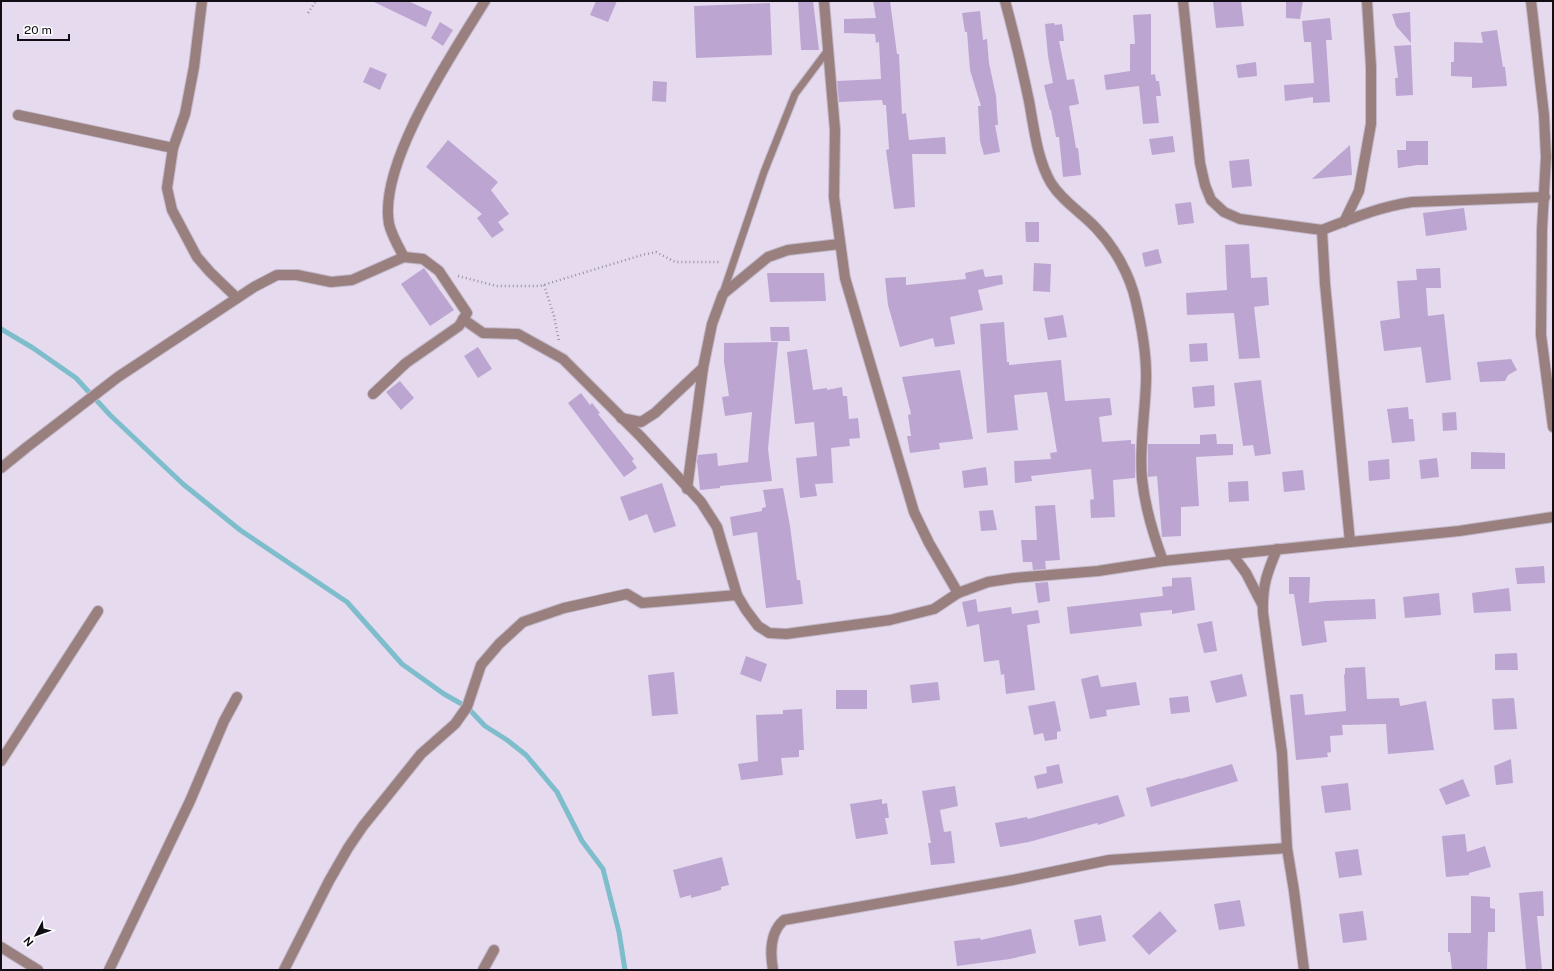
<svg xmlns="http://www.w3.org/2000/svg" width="1554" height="971" font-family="'Public Sans',sans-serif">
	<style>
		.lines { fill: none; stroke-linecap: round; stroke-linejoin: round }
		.stream { stroke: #7ebdcb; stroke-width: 5 }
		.building { fill: #bda5d2 }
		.service-casing { stroke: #c3b9cb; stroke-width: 9 }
		.minor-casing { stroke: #c3b9cb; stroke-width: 12 }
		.path { stroke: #9a91a1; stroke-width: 2.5; stroke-dasharray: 1 3; stroke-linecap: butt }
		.service { stroke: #99807e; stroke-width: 7 }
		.minor { stroke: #99807e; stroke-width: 10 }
	</style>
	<rect width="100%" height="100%" fill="#e5daee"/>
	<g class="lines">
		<!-- stream -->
		<polyline class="stream" points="1,329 33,348 76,378 110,415 183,484 240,530 347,602 402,664 444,694 467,707 485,726 507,740 526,755 557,792 582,841 603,869 619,932 625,970"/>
	</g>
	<!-- building -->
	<g class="building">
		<polygon points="372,1 408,1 432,12 426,27"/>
		<polygon points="596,1 617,1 608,22 590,15"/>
		<polygon points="798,1 813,1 819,50 801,50"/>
		<polygon points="873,1 890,1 897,54 899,54 902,114 906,113 909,140 945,137 946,154 912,154 915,207 894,209 886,150 889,149 886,105 883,105 882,100 839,102 837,81 881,79 879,42 876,43 875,34 844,33 844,19 876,18"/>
		<polygon points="1213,1 1241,1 1244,26 1216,28"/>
		<polygon points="1286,1 1303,1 1300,19 1286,18"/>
		<polygon points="770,3 772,55 696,58 694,6"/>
		<polygon points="980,11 983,40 987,39 989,63 996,96 998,125 995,125 1000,152 984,155 980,141 978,106 981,106 970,70 967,32 965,32 962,13"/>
		<polygon points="1410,12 1411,43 1396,26 1392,14"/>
		<polygon points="1151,14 1151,75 1155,74 1156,81 1159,81 1161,96 1156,96 1159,123 1143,124 1139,86 1106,90 1104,75 1130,71 1130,44 1135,44 1133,15"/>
		<polygon points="1330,18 1332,40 1326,40 1330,102 1313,103 1313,97 1285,101 1284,85 1314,83 1311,42 1304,42 1302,21"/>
		<polygon points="440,22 453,30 443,46 431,38"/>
		<polygon points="1054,23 1055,25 1062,24 1064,41 1059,41 1067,80 1074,79 1079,104 1069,106 1076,148 1078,148 1081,175 1063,177 1059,137 1056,137 1051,110 1050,110 1044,85 1053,83 1048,56 1045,24"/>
		<polygon points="1497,30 1503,67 1505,67 1507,86 1472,88 1472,77 1451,76 1451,62 1454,62 1454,42 1483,43 1481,32"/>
		<polygon points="1411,45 1413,95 1396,96 1395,78 1398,78 1394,46"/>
		<polygon points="1256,62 1257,76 1238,78 1236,65"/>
		<polygon points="370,67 387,74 380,90 363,82"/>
		<polygon points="653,81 667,82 666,102 652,101"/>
		<polygon points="1173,136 1175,152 1152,155 1149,139"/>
		<polygon points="448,140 498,182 491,190 509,214 498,222 504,230 492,238 477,218 482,214 426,167"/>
		<polygon points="1406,141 1428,141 1428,165 1417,165 1398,168 1397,150 1406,150"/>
		<polygon points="1350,145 1352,175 1312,179"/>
		<polygon points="1249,159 1252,186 1232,188 1229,161"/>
		<polygon points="1191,202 1194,223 1178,225 1175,204"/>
		<polygon points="1464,208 1467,230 1426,236 1423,213"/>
		<polygon points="1025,222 1039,222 1039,242 1026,242"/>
		<polygon points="1249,244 1251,278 1267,277 1269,305 1254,307 1260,358 1239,359 1234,313 1187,315 1186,293 1227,290 1225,245"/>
		<polygon points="1158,249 1162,263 1145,267 1142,253"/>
		<polygon points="1034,263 1051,264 1050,292 1033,291"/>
		<polygon points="424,268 454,310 430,326 401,284"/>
		<polygon points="1440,268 1441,288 1426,288 1428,316 1444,314 1451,380 1426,383 1421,347 1384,351 1380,321 1400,318 1397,281 1417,280 1416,269"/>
		<polygon points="983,269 985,277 1002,275 1003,284 978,290 983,310 950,317 955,344 935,347 933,338 900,347 888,305 885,278 906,277 906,285 966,279 965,273"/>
		<polygon points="767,273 824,273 826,301 770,302"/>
		<polygon points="1063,315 1067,337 1048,340 1044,318"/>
		<polygon points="1004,322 1007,362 1009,362 1009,365 1061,360 1065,401 1110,398 1112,415 1099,417 1102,442 1131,440 1131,444 1135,444 1135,478 1113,480 1115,517 1091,518 1090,500 1094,499 1091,469 1031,476 1032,481 1015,483 1014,461 1051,459 1050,453 1057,452 1047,392 1014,395 1018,430 987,433 980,324"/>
		<polygon points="770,327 789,327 790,341 771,341"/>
		<polygon points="778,342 768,449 772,481 720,486 720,488 700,490 697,461 698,455 717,453 718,466 748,462 752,412 725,416 722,397 729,396 724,362 724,343"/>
		<polygon points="1207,343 1208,361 1190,362 1189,344"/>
		<polygon points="478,347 492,369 478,378 464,356"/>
		<polygon points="807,349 813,390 827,388 827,390 842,387 843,396 847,396 849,419 858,418 860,438 849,439 850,446 831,448 833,483 815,484 817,496 800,498 796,458 817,456 814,422 795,424 787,352"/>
		<polygon points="1511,359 1517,370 1508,375 1505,381 1480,382 1477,362"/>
		<polygon points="960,370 973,439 939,443 940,449 910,453 907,436 911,436 908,415 911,414 902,377"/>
		<polygon points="1261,380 1264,404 1271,454 1255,456 1253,445 1243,446 1234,383"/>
		<polygon points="400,381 414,398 401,410 386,392"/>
		<polygon points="1214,385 1215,406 1194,408 1192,387"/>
		<polygon points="581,393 590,405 592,403 600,413 598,414 634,459 632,461 637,468 624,477 568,403"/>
		<polygon points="1408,407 1409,419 1413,419 1415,441 1392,443 1387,409"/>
		<polygon points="1456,412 1457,430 1443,431 1442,413"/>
		<polygon points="1216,434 1217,444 1233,444 1233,455 1196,457 1199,506 1181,507 1181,536 1162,537 1157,476 1148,477 1148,444 1200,444 1200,435"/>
		<polygon points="1471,452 1505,453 1505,469 1471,469"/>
		<polygon points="1437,458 1439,477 1421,479 1419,460"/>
		<polygon points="1389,459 1390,479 1369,481 1368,461"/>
		<polygon points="986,467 988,485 964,488 962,471"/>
		<polygon points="1303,470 1305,490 1284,492 1282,472"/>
		<polygon points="1248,481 1249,501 1229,502 1228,482"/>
		<polygon points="662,483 676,526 654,533 647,514 629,521 620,497"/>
		<polygon points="783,488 790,526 797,580 800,580 803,604 766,608 757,532 733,536 730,517 762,511 762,508 766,507 763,490"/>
		<polygon points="1055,505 1060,560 1045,561 1046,569 1033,570 1032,562 1023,562 1021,540 1037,540 1035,506"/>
		<polygon points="993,510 997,530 981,531 979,511"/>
		<polygon points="1544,566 1545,583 1517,584 1515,568"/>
		<polygon points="1191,577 1195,610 1172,614 1172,610 1140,613 1142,626 1070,634 1067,607 1163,596 1162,587 1172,586 1172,578"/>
		<polygon points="1289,577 1310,577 1309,603 1325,601 1375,599 1376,619 1324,621 1327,642 1302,646 1294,594 1289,594"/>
		<polygon points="1048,582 1050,601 1038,603 1035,583"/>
		<polygon points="1509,588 1511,611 1474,613 1472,593"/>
		<polygon points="1439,593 1441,615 1405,618 1403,597"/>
		<polygon points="976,599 978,612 1011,607 1012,614 1038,610 1040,623 1027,625 1035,690 1006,694 1004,674 1001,675 999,660 984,662 979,624 967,627 962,602"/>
		<polygon points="1212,621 1217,651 1204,653 1197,624"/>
		<polygon points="1517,653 1518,670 1495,670 1495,654"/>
		<polygon points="746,656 767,664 761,682 740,674"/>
		<polygon points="1365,667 1367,699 1399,698 1400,706 1426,701 1434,750 1388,754 1386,724 1342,725 1343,735 1330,736 1331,752 1327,753 1328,757 1296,760 1290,695 1303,694 1305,715 1346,711 1344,675 1345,674 1345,668"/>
		<polygon points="674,672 678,714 652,716 648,675"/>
		<polygon points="1242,674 1247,696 1216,703 1210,681"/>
		<polygon points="1098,675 1101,687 1136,682 1140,705 1106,710 1107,716 1090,719 1081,679"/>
		<polygon points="938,682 940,700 912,703 910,685"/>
		<rect x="836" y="690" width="31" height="19"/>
		<polygon points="1188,696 1190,712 1171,714 1169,698"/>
		<polygon points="1514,698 1517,729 1494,730 1492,699"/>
		<polygon points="1055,701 1061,731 1057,732 1057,739 1045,741 1043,733 1034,735 1028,706"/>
		<polygon points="802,709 804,750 799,750 799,757 781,758 783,775 741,780 738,764 758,761 756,715 783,714 783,710"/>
		<polygon points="1511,759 1513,783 1496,785 1494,766"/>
		<polygon points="1059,764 1063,783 1037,789 1034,776 1047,773 1046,767"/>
		<polygon points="1232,764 1238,781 1151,807 1146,788 1180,778 1180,779"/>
		<polygon points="1463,779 1470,796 1446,805 1439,789"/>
		<polygon points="1348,783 1351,810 1325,813 1321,786"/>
		<polygon points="955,786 958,806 940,810 944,832 951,831 955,863 931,865 928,843 931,843 922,791"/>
		<polygon points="1118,795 1125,816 1098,825 1097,823 1029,842 1000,847 995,823 1027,817 1028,819"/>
		<polygon points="882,799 882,804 887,803 889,818 885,818 888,834 856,839 850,804"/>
		<polygon points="1465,834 1467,852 1485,846 1491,867 1469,873 1469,875 1446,877 1442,836"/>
		<polygon points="1358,849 1362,875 1339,878 1335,852"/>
		<polygon points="722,857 729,885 721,887 721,890 691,898 691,895 680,898 673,870"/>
		<polygon points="1543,891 1544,916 1537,916 1542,970 1526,970 1519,893"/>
		<polygon points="1471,896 1490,897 1490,908 1495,909 1495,932 1488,932 1487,970 1452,970 1450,952 1448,952 1448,933 1471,933"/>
		<polygon points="1240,900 1245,926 1219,930 1214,904"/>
		<polygon points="1160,911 1177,931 1149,955 1132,936"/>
		<polygon points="1363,911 1367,940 1343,943 1339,914"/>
		<polygon points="1101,915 1106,941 1079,946 1074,920"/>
		<polygon points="1031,929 1036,953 1010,959 957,966 954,941 980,938 981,940"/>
	</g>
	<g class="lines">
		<defs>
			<polyline id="service" points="723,293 764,172 795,94 828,50"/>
			<g id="minor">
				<polyline points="202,1 194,67 185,114 173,148 167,188 172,210 197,257 210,272 237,298"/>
				<polyline points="824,1 835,130 834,197 845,278 914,512 929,543 958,593 988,582 1014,578 1098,571 1163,561 1459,531 1553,517"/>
				<path d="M1005,1C1014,34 1022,68 1029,101C1034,128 1037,159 1051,183C1063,202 1081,212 1096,228C1115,248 1130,275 1136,302C1142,328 1147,356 1146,382C1145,415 1139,447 1142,479C1145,508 1153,534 1163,561"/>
				<polyline points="1183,1 1200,163 1205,185 1211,200 1224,212 1240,219 1322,230 1325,284 1350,542"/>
				<polyline points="1531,1 1544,115 1546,157 1542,229 1541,335 1553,427"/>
				<polyline points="18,115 173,148"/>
				<polyline points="1344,222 1359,191 1371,124 1371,67 1367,1"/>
				<path d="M1322,230C1353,218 1379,207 1412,202L1545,197"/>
				<path d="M404,257C398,246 392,236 389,224C378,163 453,53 485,1"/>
				<polyline points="463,319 483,333 518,334 563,359 641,437 701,502 717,527 737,595 746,610 758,626 769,633 786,634 890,620 934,609 958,593"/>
				<polyline points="621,418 641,422 655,413 703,368"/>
				<polyline points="1,468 27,447 118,377 254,287 277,275 297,275 331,282 352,280 404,257 423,259 439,271 467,313 459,326 406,363 373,394"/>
				<polyline points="687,489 703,368 712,324 723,294 768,257 788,250 840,244"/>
				<path d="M1277,549C1267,573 1262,586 1263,613L1282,753L1287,848L1294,891L1304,970"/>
				<polyline points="1232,554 1246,573 1262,604"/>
				<polyline points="1,761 98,611"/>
				<polyline points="1,947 38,970"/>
				<polyline points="109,970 190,801 224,721 237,697"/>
				<polyline points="284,970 329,881 348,848 363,826 421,754 455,724 467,707 481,665 499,644 523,622 564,608 627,594 642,603 737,595"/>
				<polyline points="483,970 494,950"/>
				<path d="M773,970C770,953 770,932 784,920L1013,880L1109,860L1287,848"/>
			</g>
		</defs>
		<!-- service casing -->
		<use href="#service" class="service-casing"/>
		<!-- minor casing -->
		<use href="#minor" class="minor-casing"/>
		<!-- path -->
		<g class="path">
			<polyline points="308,13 316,1"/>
			<polyline points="458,276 497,286 540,286 642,255 656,252 675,262 721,262"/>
			<polyline points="544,285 554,316 559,341"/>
		</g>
		<!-- service -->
		<use href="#service" class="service"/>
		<!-- minor -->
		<use href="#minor" class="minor"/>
	</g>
	<!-- border -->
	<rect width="1554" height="971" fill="none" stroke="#110d14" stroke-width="4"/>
	<!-- north arrow -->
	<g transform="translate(36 935) rotate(229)" stroke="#ffffff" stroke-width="3" paint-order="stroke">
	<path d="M0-3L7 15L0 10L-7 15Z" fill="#110d14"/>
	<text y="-6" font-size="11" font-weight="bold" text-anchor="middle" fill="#110d14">N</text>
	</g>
	<!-- scale -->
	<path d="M18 34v6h51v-6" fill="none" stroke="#110d14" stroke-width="2"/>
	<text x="24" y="34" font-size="12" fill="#110d14" stroke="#ffffff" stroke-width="3" paint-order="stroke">20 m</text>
</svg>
